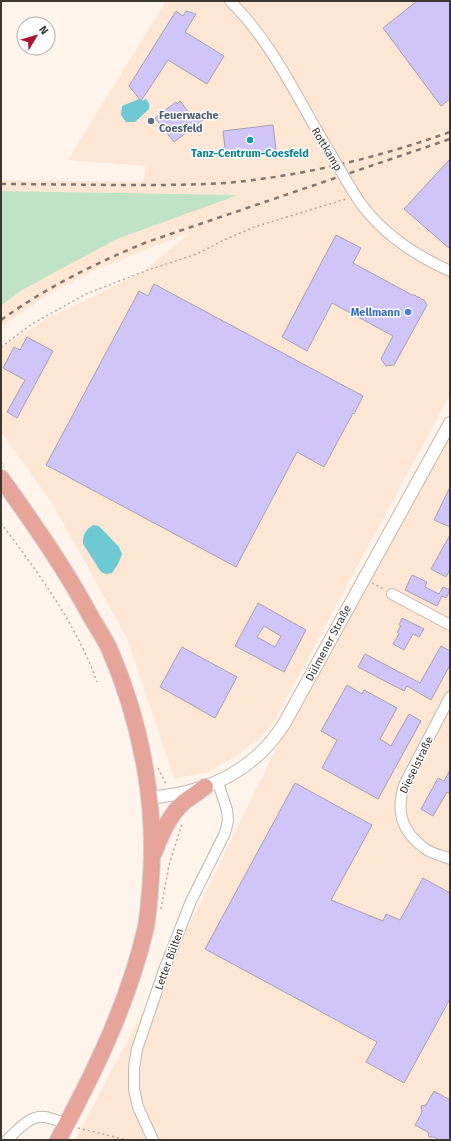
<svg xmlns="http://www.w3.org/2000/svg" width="451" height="1141" font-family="'Fira Sans',sans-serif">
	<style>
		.built { fill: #fde7d4 }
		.green { fill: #bfe3c4 }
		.water { fill: #6ec9d5 }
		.building { fill: #d0c5f8; stroke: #a4a0b1; fill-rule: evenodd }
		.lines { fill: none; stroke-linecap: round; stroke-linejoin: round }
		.minor-casing { stroke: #c5b6a9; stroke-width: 12 }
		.tertiary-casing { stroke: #c5b6a9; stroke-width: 14 }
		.primary-casing { stroke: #d4d3d2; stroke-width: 18 }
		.path { stroke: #aea59f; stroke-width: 1.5; stroke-dasharray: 2 3; stroke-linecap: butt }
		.minor { stroke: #fff; stroke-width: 10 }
		.tertiary { stroke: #fff; stroke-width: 12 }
		.primary { stroke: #e6a49a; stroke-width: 16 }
		.rail { stroke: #7f7771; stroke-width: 2.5; stroke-dasharray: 5 5; stroke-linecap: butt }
		.minor-bridge-casing { stroke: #c5b6a9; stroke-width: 12; stroke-linecap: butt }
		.minor-bridge { stroke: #fff; stroke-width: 10 }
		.service-dot { fill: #5c6f8a; stroke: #fff; stroke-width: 1.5 }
		.culture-dot { fill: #0f9aa8; stroke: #fff; stroke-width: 1.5 }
		.shop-dot { fill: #3f7fe0; stroke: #fff; stroke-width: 1.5 }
		.labels { text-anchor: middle; stroke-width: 3; stroke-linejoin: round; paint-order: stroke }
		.service-label { font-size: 11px; font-weight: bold; fill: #4e5e75; stroke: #fff; text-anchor: start }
		.street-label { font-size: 11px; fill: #3c3631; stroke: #fff }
		.culture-label { font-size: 11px; font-weight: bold; fill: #0d838f; stroke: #fff }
		.shop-label { font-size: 11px; font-weight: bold; fill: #366cbe; stroke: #fff; text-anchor: end }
	</style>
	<rect width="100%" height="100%" fill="#fef4ec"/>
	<!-- built -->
	<g class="built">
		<polygon points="166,1 450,1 450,395 272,725 260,738 237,755 207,773 174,778 127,638 52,503 1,432 1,347 50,317 143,272 191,232 97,269 50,293 1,327 1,306 22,290 117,239 236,195 1,191 1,180 142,182 146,166 68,160"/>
		<polygon points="450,434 450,1140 75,1140 197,910 272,757"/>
	</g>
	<!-- green -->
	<polygon class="green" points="1,191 238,195 117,239 22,290 1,306"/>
	<!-- water -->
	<g class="water">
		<polygon points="139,99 142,101 146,99 149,103 149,109 135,122 126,122 121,115 122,106"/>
		<path d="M93,525L99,526L119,547L122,554L118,564L112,573L106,574L101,572L83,544C82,536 86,529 93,525Z"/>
	</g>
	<!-- building -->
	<g class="building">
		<polygon points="417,1 450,1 450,99 441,106 383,28"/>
		<polygon points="176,11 183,16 186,11 196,14 185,32 224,56 207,84 168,60 141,101 129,86"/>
		<polygon points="180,101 193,118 199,114 203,120 174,142 155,118 176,102 177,104"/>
		<polygon points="273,125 276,150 226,156 223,131"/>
		<polygon points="450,159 450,249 404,209"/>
		<polygon points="336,235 361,248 353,263 412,295 415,295 417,297 419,297 421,299 424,300 427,305 394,365 386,366 381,359 393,336 332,303 307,351 282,337"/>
		<polygon points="154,284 363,396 354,414 353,413 324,467 297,452 236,567 46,465 139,291 148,296"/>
		<polygon points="27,337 53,351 17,418 7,412 25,380 3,368 14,347 20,350"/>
		<polygon points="450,487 450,527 434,520"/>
		<polygon points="450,535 450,569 446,577 431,569"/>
		<polygon points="412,575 427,582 425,587 439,594 443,587 450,590 446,598 442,596 437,606 405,590"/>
		<path d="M258,603L306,630L284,672L235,646ZM264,626L281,636L275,647L257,637Z"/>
		<polygon points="402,618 424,629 419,637 413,634 404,650 393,644 399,634 397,632 401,626 399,625"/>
		<polygon points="441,646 450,651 450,665 431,700 407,686 404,691 358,667 365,654 420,683"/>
		<polygon points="182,647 237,677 215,718 160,687"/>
		<polygon points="347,685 362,694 364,690 397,708 380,739 391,746 409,714 421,721 378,799 322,768 337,740 321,731"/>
		<polygon points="450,770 450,794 447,792 433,816 421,809 438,778 444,781"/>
		<polygon points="295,783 372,825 331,900 383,921 386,914 400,920 423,878 450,893 450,999 404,1083 366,1062 377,1042 205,949"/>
		<polygon points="434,1091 450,1100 450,1140 440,1140 434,1137 429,1137 428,1132 415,1125 422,1112 421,1106 426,1105"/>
	</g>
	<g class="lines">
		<defs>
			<g id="minor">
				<path d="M230,1C273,43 298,100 329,151"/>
				<path d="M352,190C374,228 410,253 450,271"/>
				<polyline points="392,594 450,625"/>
				<path d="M450,697L405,783C395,811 401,832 427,850C434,854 443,856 450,859"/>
				<path d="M7,1140C17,1131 29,1115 45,1117C52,1118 60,1122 67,1124"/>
				<polyline points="153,1140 138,1107 134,1089 134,1068 137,1049 164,970 191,901 225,833 228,821 227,810 218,783"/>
			</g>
			<path id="tertiary" d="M150,798C162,796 174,795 186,792C227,783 262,759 284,724L450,423"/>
			<g id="primary">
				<path d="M1,478C33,523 65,568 91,617C97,627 104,638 109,648C142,724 158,809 150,891C149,903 148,915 146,927C128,1004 95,1071 58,1140"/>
				<path d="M154,853C161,835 169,815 184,802C191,797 198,792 205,787"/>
			</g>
		</defs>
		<!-- minor casing -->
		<use href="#minor" class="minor-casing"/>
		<!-- tertiary casing -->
		<use href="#tertiary" class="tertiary-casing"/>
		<!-- primary casing -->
		<use href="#primary" class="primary-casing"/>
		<!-- path -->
		<g class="path">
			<polyline points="1,347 32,324 86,294 148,270 197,254 224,240 254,227 346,199"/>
			<polyline points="1,462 4,467"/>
			<path d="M1,523C38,573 76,623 97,682"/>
			<polyline points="372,583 385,590"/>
			<polyline points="158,768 165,782 165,785"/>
			<polyline points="161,909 169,865 182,824"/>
			<polyline points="78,1128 127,1140"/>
		</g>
		<!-- minor -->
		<use href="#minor" class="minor"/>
		<!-- tertiary -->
		<use href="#tertiary" class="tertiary"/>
		<!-- primary -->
		<use href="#primary" class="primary"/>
		<!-- rail -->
		<g class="rail">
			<path d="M1,184C45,184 88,185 132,185C163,185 194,185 226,183C302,176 377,158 450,132"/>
			<path d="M1,320C47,287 96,263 147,242L450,139"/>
		</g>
		<defs>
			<polyline id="minor-bridge" points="329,151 352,190"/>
		</defs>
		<!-- minor-bridge casing -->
		<use href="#minor-bridge" class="minor-bridge-casing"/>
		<!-- minor-bridge -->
		<use href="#minor-bridge" class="minor-bridge"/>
	</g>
	<!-- markers -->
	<circle class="service-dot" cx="151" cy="121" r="4"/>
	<circle class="culture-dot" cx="250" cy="140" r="4"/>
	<circle class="shop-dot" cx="408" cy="312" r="4"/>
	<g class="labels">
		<!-- service labels -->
		<g class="service-label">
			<text x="159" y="119">Feuerwache<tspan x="159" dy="13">Coesfeld</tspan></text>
		</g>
		<!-- street labels -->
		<g class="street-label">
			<text transform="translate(327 149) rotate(59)" y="4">Rottkamp</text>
			<text transform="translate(328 643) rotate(-62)" y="4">Dülmener Straße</text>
			<text transform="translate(416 765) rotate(-64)" y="4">Dieselstraße</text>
			<text transform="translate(169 959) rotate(-70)" y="4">Letter Bülten</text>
		</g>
		<!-- culture labels -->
		<g class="culture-label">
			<text x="250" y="157">Tanz-Centrum-Coesfeld</text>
		</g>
		<!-- shop labels -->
		<g class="shop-label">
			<text x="400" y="316">Mellmann</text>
		</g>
	</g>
	<!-- border -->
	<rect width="451" height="1141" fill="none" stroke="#3c3631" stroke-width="4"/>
	<!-- north arrow -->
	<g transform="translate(36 36) rotate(52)"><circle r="19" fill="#ffffff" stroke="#b1afad"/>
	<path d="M0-3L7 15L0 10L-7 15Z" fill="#ab1434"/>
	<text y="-6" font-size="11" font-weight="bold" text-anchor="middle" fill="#3c3631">N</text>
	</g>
</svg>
